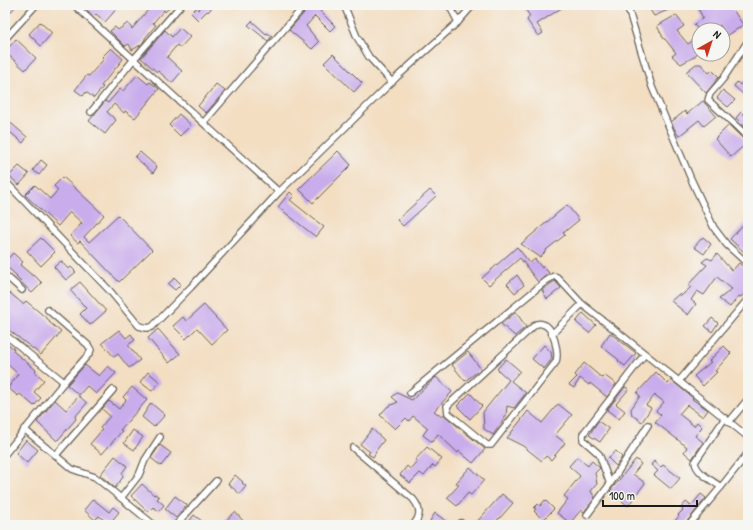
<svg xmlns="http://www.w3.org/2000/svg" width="753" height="530" font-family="'Patrick Hand',sans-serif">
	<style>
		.building { fill: #c9acec }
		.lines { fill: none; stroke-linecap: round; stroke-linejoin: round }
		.street-casing { stroke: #676056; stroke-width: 8 }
		.street { stroke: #fff; stroke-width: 5.5 }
	</style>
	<rect width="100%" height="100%" fill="#f6f6f2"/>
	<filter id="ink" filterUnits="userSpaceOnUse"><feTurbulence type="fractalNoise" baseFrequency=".025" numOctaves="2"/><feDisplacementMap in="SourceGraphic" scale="8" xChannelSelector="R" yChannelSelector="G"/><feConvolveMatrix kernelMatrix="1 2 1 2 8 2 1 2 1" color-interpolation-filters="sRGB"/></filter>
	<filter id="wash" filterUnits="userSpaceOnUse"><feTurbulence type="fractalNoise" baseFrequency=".012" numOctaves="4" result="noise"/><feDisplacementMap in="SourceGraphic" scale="16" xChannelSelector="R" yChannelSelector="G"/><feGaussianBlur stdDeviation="0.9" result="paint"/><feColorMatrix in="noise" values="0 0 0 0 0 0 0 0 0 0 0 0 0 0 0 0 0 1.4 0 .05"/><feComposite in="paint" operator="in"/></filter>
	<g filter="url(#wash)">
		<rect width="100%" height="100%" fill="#f3dec2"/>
		<g id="blocks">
			<!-- building -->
			<g class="building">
				<polygon points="5,5 17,5 5,18"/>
				<polygon points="81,5 120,5 105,22 96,14 94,16"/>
				<polygon points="152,5 172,5 165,12 164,10 153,23 156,25 145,38 145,39 142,44 132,50 129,44 125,46 110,31 115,27 118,30 128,23 132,29"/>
				<polygon points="202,5 214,5 208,12 207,11 198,20 191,13 196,8 198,10"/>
				<polygon points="311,5 325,5 320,11 335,26 330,31 315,16 306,26 319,42 312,49 289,30"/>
				<polygon points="522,5 566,5 537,24 543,33 538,36 527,20 530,16"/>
				<polygon points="647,5 680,5 654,16"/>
				<polygon points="696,5 730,5 743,25 727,36 720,25 709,30 699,30 694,25 703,18"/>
				<polygon points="676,15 684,26 677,31 688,44 699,36 699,51 694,57 681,64 672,56 676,53 665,39 664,39 657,26"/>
				<polygon points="252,21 266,34 267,33 272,36 268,41 248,25"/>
				<polygon points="40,22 52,33 41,46 29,34"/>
				<polygon points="180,28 190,37 180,48 177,45 167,57 182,71 172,83 158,71 157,72 141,58 165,30 172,37"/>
				<polygon points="16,39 36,58 25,70 5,52"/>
				<polygon points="111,48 123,59 101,86 103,87 94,98 86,92 83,96 75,90 87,75 89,76 104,59 102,57"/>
				<polygon points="333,54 362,83 354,92 324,63"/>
				<polygon points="696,64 701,64 709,73 712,70 719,77 706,93 686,72"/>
				<polygon points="137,75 148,84 150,82 159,89 135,118 125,111 124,113 114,104 107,112 116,120 105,134 89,121 105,101 108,103 120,89 123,91"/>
				<polygon points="748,75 748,95 746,97 734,86 737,82 740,85"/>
				<polygon points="216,84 225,91 206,113 198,106"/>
				<polygon points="723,90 735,100 728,107 717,98"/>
				<polygon points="703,101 716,116 704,126 699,120 679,136 676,132 671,122 685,111 687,114"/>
				<polygon points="741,112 748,118 748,130 736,118"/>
				<polygon points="179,114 191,125 180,136 169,125"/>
				<polygon points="5,118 27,137 23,143 5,128"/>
				<polygon points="729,125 747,143 731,157 715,139"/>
				<polygon points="338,151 351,165 313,203 299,189"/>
				<polygon points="140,152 157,167 153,173 135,157"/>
				<polygon points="41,160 47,165 39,175 33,170"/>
				<polygon points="19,166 29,174 19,185 9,176"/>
				<polygon points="63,177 104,215 84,237 89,242 118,215 152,250 119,282 80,241 78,243 70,236 82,223 70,212 58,226 25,195 35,185 50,199 58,190 54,186"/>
				<polygon points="430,190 436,196 403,226 397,220"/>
				<polygon points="290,192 294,196 290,200 324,227 316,237 278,207"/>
				<polygon points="567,205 579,220 563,233 565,235 546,250 546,251 540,257 521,244"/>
				<polygon points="748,220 748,249 745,253 730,239"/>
				<polygon points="703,237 711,244 704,254 694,247"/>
				<polygon points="41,238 55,252 41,266 27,251"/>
				<polygon points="517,247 530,263 535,259 542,268 543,266 549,273 538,282 520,258 489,285 482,278"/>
				<polygon points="13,253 23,262 20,265 33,276 34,275 42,283 32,293 16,277 17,276 5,265 5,262"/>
				<polygon points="717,254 732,271 739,263 748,271 748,289 741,297 739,296 730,307 719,299 732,289 717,277 704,295 697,291 691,300 696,304 688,315 671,301 679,294 681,296 691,287 688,285 707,265 702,262 707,258 712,260"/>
				<polygon points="61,261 68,269 71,267 76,272 66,280 54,267"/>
				<polygon points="517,275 524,285 515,293 507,284"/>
				<polygon points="175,278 181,284 175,290 168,284"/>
				<polygon points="555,281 561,288 547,299 542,290"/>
				<polygon points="80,282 106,311 90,325 80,314 86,308 70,290"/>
				<polygon points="10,293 23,304 26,301 50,321 49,322 61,332 41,355 5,327 5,299"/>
				<polygon points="204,305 227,330 212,344 197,328 186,339 173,326 183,317 186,321"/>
				<polygon points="516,312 526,327 515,336 501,324"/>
				<polygon points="583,313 596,325 589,333 576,322"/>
				<polygon points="712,318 718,323 712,332 705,326"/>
				<polygon points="158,329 180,354 169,363 148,338"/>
				<polygon points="119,330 126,338 131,334 135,340 128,345 140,360 129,368 118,354 114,357 102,343"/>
				<polygon points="610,333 636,353 625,366 618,361 619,360 601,346"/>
				<polygon points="5,342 14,349 13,351 36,370 35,372 44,380 34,392 41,398 34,406 20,394 18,396 8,388 18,374 5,362"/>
				<polygon points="544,345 551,352 552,359 544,369 532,359"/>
				<polygon points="724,346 731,353 715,371 717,372 703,386 694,376 711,362 709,361"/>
				<polygon points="468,352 481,369 465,381 452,365"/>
				<polygon points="506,359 520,371 511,381 526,393 514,408 507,406 506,416 493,435 484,429 483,412 509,380 497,369"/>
				<polygon points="584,363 602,378 604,375 616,384 607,397 590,383 589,385 580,378 574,388 569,385 577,377 575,375"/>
				<polygon points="85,365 99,376 108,366 116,373 96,394 87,386 79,395 67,385"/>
				<polygon points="148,372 160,382 152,391 140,382"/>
				<polygon points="656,372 668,384 671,380 693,398 692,399 708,410 703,417 687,405 679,414 694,426 697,422 702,427 695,436 703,442 692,459 684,452 687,447 655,422 661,415 656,411 664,402 655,395 646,405 651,408 642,422 632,415 631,409 640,396 637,393"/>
				<polygon points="436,377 452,392 434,411 442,417 444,415 485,449 473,463 459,451 458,453 438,434 432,442 423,435 428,428 413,416 409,421 406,418 395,429 380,415 387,407 398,402 392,397 397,393 412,400"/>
				<polygon points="132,387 147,400 120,430 122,431 102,454 90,444 102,430 100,428 110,416 102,409 109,401 119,409 126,400 123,397"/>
				<polygon points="625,387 629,389 616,404 625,411 619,419 607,410"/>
				<polygon points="470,393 482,406 470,419 457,406"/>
				<polygon points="79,396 87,403 75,417 76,419 57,441 37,422 55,400 66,410"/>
				<polygon points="151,403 165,415 154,427 142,417"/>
				<polygon points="558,404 572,415 555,435 565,443 551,460 546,456 542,461 523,446 507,438 528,411 542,423"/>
				<polygon points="598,421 609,429 600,442 589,435"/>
				<polygon points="372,429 384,440 375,452 376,452 373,457 368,454 370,452 360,444"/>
				<polygon points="133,430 143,437 134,450 124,443"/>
				<polygon points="26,440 38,450 27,463 16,453"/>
				<polygon points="160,445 171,453 161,466 151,458"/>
				<polygon points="427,447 442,459 435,467 433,465 424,476 420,473 410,483 400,475 407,466 410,469 417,461 415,460"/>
				<polygon points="616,451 622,457 616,466 608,458"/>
				<polygon points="115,456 127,466 122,473 123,477 115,488 100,475"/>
				<polygon points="577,457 588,466 592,461 600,468 595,473 597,484 591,491 595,498 584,512 581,510 570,523 557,513 568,499 564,496 580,476 569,466"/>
				<polygon points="636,459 641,464 633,474 645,483 628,506 610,491"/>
				<polygon points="654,461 661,467 663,465 680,478 671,489 654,475 658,471 651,465"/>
				<polygon points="470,467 484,480 471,495 468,493 457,506 447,498 459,485 456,483"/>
				<polygon points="235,475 243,482 242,483 246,486 240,494 228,484"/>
				<polygon points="142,484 154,495 155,494 159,497 157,499 164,505 159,511 153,507 148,512 131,496"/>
				<polygon points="502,494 513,503 499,519 499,518 493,525 474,525"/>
				<polygon points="701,494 706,498 684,525 672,525 679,516 678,515 683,510 681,508 686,502 691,506"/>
				<polygon points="175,496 187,505 176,518 165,509"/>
				<polygon points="93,499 109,512 113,507 119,512 109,524 99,516 95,520 84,510"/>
				<polygon points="545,500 554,509 543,520 534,511 536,509 534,508 538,504 540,506"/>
				<polygon points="235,512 247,525 221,525"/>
				<polygon points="435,513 451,525 435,525 430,521"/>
				<polygon points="194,515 207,525 191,525 188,523"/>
			</g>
		</g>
	</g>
	<g filter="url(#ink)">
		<use href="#blocks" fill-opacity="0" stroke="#676056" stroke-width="1"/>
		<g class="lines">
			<defs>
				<g id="street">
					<polyline points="74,5 279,192 398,76 458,22 473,5"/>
					<polyline points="344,5 357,37 369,57 392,82"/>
					<polyline points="449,5 458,22"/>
					<polyline points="627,5 652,87 691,179 714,228 727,245 748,264"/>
					<polyline points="5,39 36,5"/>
					<polyline points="748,41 723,79 710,94 708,100 748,137"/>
					<polyline points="91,112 134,59 181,5"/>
					<polyline points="204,122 305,5"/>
					<polyline points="5,181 110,291 139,326 147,328 152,327 191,287 279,192"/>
					<polyline points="5,275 22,290"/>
					<path d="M536,324C538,324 540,323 542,324C554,326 559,353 556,362L491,445H487L448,413L447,406Z"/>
					<polyline points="552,334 582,304"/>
					<polyline points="8,337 64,382"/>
					<polyline points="679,381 748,299"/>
					<polyline points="410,393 546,281 554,276 557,277 582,304 624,337 748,437"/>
					<polyline points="729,422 748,399"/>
					<polyline points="24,429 72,469 95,477 154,525"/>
					<path d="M353,448L413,499C421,509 421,516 413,525"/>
					<polyline points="5,454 64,382 89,354 91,350 88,345 48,310"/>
					<polyline points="56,455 113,390"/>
					<polyline points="610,484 599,454 583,440 583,434 645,354"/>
					<path d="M721,487C713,481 696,473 695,462L725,418"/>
					<polyline points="121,498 139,475 145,460 160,437"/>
					<polyline points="587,515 610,484 648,425"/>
					<polyline points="461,523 463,525"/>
					<polyline points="176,525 216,481"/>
					<polyline points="689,525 721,487 748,453"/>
				</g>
			</defs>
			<!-- street casing -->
			<use href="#street" class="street-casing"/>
			<!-- street -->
			<use href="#street" class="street"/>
		</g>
	</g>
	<!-- margin -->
	<rect width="753" height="530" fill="none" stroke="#f6f6f2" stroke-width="20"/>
	<!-- north arrow -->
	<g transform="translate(711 42) rotate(39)"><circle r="19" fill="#f6f6f2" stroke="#9f9f9c"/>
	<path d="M0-3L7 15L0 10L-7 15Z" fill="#c8321e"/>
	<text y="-6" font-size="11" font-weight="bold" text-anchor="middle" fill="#1c1c1c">N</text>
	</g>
	<!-- scale -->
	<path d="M603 500v6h94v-6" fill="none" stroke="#1c1c1c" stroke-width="2"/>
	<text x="609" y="500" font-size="12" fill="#1c1c1c" stroke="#f6f6f2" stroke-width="3" paint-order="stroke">100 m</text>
</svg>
